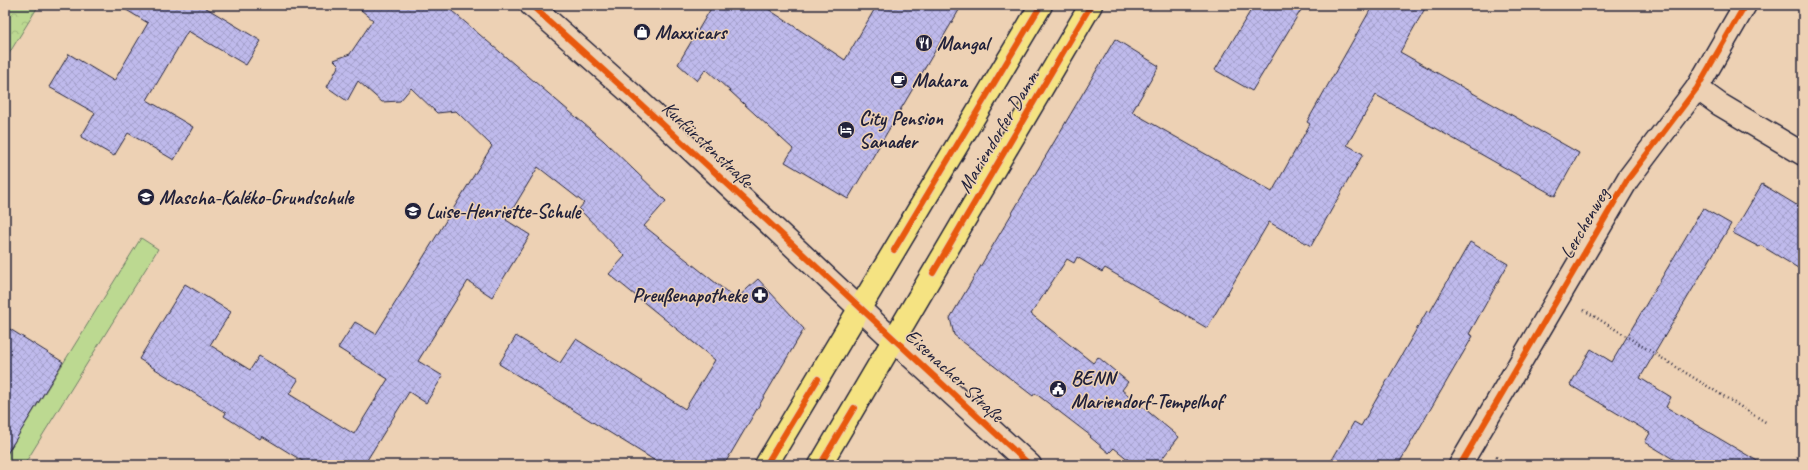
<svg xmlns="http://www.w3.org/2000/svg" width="1808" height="470" font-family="Caveat,sans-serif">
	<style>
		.grass { fill: #bcd991; stroke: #6f7e66 }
		.park { fill: url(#park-crowns); stroke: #6f7e66 }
		.building { fill: url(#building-cross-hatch); stroke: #22223b }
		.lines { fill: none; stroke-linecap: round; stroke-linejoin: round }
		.minor-casing { stroke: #22223b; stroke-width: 25 }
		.tertiary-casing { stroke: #22223b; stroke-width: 25 }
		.primary-casing { stroke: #22223b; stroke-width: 25 }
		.path { stroke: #22223b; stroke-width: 2.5; stroke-dasharray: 1 3; stroke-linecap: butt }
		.minor { stroke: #edd1b4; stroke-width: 22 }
		.tertiary { stroke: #edd1b4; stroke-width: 22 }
		.primary { stroke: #f5e382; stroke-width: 22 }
		.cycleway-casing { stroke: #edd1b4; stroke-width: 8 }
		.cycleway { stroke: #e8590c; stroke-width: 6 }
		.labels { text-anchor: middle; stroke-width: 3; stroke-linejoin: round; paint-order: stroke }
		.poi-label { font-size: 20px; font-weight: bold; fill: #22223b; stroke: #edd1b4; text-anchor: start }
		.street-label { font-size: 20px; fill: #22223b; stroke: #edd1b4 }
	</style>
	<defs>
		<pattern id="park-crowns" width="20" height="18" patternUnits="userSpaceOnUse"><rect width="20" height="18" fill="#bcd991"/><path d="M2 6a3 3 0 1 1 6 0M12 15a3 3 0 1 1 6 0" fill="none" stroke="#a1ba7e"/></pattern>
		<pattern id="building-cross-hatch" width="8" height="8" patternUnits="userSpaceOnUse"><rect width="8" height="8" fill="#bfbaec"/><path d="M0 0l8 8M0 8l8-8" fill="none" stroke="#a4a0cb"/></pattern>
	</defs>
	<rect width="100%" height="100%" fill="#edd1b4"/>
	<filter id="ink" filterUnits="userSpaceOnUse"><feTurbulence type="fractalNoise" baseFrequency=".025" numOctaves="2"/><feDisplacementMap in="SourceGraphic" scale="8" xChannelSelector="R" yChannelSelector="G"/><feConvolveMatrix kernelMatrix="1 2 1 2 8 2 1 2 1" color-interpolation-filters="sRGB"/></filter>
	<g filter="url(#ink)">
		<!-- grass -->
		<polygon class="grass" points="141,238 158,249 24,465 5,465 5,457"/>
		<!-- park -->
		<polygon class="park" points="5,5 39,5 5,60"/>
		<!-- building -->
		<g class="building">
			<polygon points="118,5 204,5 203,6 261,41 246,65 188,31 147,100 193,127 174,160 128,133 114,156 81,137 95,113 49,87 69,54 114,81 148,23"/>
			<polygon points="355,5 445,5 604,141 666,201 644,226 736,299 758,279 804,329 724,465 662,465 499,364 516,336 560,363 576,339 685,409 715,360 609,274 625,256 579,209 584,203 538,167 506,220 530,235 492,297 468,281 418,361 443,376 426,403 409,392 364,465 309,465 262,436 260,439 224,416 226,413 139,359 185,284 231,312 210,345 250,370 259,356 298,380 289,394 354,434 388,379 338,348 355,322 376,334 492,146 456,111 437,113 411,88 400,101 382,102 358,81 347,101 327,87 339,65 334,60 350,54 373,20"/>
			<polygon points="713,5 762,5 845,60 877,5 962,5 848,199 785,162 793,149 706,69 697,81 678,64"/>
			<polygon points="1254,5 1304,5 1252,91 1215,70"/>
			<polygon points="1373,5 1427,5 1400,52 1579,153 1555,196 1376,95 1347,145 1363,154 1311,246 1269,222 1207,328 1105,268 1102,272 1077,257 1074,263 1067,259 1031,314 1093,363 1098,357 1128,382 1122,390 1179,437 1157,465 1135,465 1114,448 1109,453 1090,437 1091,436 1035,393 1033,396 954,335 950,318 1115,39 1159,66 1132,112 1272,192 1310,124 1307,122"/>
			<polygon points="1762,184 1803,209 1803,271 1760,245 1759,247 1733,233"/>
			<polygon points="1703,208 1731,224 1640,378 1671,397 1666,407 1764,465 1683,465 1645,442 1650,433 1570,385 1591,349 1612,362"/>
			<polygon points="1470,242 1508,264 1469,334 1473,336 1398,465 1329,465 1354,422 1361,426 1427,311 1430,312"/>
			<polygon points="5,326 63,362 5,457"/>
		</g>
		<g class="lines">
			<defs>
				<g id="minor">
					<polyline points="531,5 636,98 893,340"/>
					<polyline points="1697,88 1719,104 1803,154"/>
					<polyline points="1460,465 1628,179 1697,88 1745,5"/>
				</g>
				<polyline id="tertiary" points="893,340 1030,465"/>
				<g id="primary">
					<polyline points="766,465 1041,5"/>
					<polyline points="820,465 1091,5"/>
				</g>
			</defs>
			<!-- minor casing -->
			<use href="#minor" class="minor-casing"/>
			<!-- tertiary casing -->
			<use href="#tertiary" class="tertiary-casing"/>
			<!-- primary casing -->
			<use href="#primary" class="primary-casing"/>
			<!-- path -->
			<g class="path">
				<polyline points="1584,310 1767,423"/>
				<polyline points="1496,457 1510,465"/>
				<polyline points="1793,465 1803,447"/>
			</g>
			<!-- minor -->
			<use href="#minor" class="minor"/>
			<!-- tertiary -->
			<use href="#tertiary" class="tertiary"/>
			<!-- primary -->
			<use href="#primary" class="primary"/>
			<defs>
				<g id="cycleway">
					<path d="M531,5C700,155 863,312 1030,465"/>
					<polyline points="894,250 1041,5"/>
					<polyline points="933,273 1091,5"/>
					<polyline points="766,465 818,379"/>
					<polyline points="820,465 854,408"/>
					<polyline points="1460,465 1628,179 1697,88 1745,5"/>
				</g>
			</defs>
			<!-- cycleway casing -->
			<use href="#cycleway" class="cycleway-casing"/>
			<!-- cycleway -->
			<use href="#cycleway" class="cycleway"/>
		</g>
	</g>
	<!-- icons -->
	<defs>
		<symbol id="shop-disc" viewBox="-11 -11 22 22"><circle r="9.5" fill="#22223b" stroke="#edd1b4"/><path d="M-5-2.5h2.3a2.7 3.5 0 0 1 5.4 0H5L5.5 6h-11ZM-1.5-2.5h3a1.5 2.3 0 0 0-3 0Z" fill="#fff"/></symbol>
		<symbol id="restaurant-disc" viewBox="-11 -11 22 22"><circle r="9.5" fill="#22223b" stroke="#edd1b4"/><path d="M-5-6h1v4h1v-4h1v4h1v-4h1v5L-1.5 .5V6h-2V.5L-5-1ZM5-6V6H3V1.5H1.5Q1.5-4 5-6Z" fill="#fff"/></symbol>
		<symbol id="cafe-disc" viewBox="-11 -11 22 22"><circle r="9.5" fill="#22223b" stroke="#edd1b4"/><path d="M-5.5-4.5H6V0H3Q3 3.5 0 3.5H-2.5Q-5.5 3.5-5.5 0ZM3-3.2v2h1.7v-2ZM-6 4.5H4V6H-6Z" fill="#fff"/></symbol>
		<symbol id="hotel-disc" viewBox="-11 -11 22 22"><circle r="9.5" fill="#22223b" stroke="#edd1b4"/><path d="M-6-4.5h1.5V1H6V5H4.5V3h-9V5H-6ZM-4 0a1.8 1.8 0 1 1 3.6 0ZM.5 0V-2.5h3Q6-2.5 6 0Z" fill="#fff"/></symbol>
		<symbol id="school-disc" viewBox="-11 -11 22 22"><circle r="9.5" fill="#22223b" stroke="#edd1b4"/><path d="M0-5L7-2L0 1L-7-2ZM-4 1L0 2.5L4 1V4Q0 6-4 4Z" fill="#fff"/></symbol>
		<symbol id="pharmacy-disc" viewBox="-11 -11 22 22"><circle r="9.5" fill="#22223b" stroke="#edd1b4"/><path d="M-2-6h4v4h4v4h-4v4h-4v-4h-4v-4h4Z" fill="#fff"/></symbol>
		<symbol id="civic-disc" viewBox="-11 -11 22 22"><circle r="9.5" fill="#22223b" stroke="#edd1b4"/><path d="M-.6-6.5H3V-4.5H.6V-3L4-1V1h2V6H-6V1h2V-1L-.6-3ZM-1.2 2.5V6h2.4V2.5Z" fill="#fff"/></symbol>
	</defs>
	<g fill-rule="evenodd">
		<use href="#shop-disc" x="632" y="22" width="20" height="20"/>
		<use href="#restaurant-disc" x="914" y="33" width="20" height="20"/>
		<use href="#cafe-disc" x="889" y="70" width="20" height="20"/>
		<use href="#hotel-disc" x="836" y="120" width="20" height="20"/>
		<use href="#school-disc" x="136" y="187" width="20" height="20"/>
		<use href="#school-disc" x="403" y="201" width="20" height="20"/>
		<use href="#pharmacy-disc" x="750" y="285" width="20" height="20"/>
		<use href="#civic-disc" x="1048" y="379" width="20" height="20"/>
	</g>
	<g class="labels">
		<!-- poi labels -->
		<g class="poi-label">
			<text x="655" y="39">Maxxicars</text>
			<text x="937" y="50">Mangal</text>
			<text x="912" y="87">Makara</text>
			<text x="859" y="125">City Pension<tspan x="859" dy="23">Sanader</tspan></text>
			<text x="159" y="204">Mascha-Kaléko-Grundschule</text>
			<text x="426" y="218">Luise-Henriette-Schule</text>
			<text x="747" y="302" text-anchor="end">Preußenapotheke</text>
			<text x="1071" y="385">BENN<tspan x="1071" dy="23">Mariendorf-Tempelhof</tspan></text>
		</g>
		<!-- street labels -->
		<g class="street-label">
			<text transform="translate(998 131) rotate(-59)" y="7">Mariendorfer Damm</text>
			<text transform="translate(708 144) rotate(43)" y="7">Kurfürstenstraße</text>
			<text transform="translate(1584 223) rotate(-60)" y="7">Lerchenweg</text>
			<text transform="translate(955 375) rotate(43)" y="7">Eisenacher Straße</text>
		</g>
	</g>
	<!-- margin -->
	<rect width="1808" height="470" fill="none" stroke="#edd1b4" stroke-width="20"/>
	<rect x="10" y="10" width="1788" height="450" fill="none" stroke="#22223b" stroke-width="1.5" filter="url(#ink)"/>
</svg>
